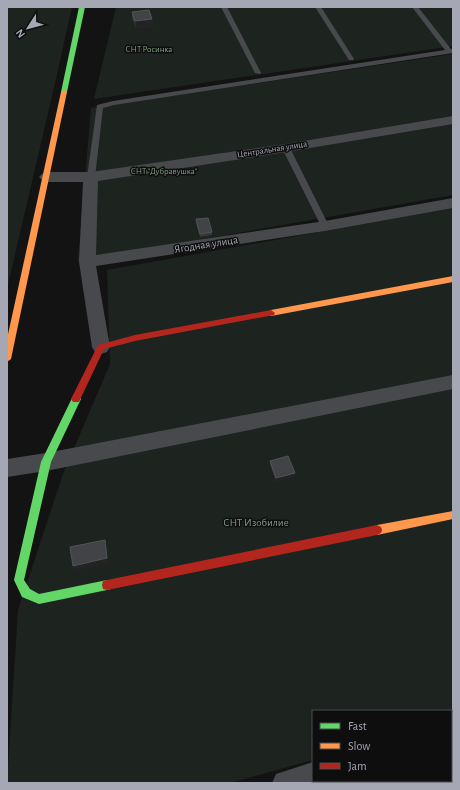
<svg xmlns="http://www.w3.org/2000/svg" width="460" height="790" font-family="'Alegreya Sans',sans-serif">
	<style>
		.green { fill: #1d241f }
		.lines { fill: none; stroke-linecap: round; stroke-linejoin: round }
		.lane { fill: #48494c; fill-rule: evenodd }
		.street { fill: #48494c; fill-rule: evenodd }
		.fast { fill: #63d668; fill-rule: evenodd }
		.slow { fill: #ff974d; fill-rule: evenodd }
		.jam { fill: #b3261e; fill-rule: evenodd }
		.wall { fill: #363738 }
		.shaded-wall { fill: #232324 }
		.building { fill: #424346; stroke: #525357 }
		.labels { text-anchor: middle; stroke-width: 3; stroke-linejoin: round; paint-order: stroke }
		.far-park-label { font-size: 9px; fill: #7d9e83; stroke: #0e0e0f }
		.far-street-label { font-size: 9px; fill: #a5a8b4; stroke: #0e0e0f }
		.street-label { font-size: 11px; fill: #a5a8b4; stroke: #0e0e0f }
		.park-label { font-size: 11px; fill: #7d9e83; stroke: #0e0e0f }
	</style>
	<rect width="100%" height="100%" fill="#131314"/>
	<!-- green -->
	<g class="green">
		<polygon points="7,7 72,7 58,70 7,289"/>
		<polygon points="116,7 453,7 453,46 94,99"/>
		<polygon points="453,54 453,195 78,261 91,108"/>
		<polygon points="453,208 453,721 451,721 451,711 313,711 313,760 230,783 7,783 18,610 63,474 110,364 107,270"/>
		<polygon points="451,756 453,756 453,783 356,783 363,781 451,781"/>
	</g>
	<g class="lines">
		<!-- lane -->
		<g class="lane">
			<polygon points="221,7 227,7 261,73 260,74 255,73"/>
			<polygon points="315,7 321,7 354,59 353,60 349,60"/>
			<polygon points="412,7 418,7 451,49 453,49 453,53 114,105 103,108 95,177 91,180 87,177 97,105 113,101 445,50"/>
			<polygon points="283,146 289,146 329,226 328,228 325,229 321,226 282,148"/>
		</g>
		<!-- street -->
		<g class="street">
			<polygon points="453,116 453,124 286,152 98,181 96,255 325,221 453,198 453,208 325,231 96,266 110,347 107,352 101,354 95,352 92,347 79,262 83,182 47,182 42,180 39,177 42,174 47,172 91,172 286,144"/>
			<polygon points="453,375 453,389 46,471 7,477 7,459 46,453"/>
			<polygon points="453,723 453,749 451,750 451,724"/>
			<polygon points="313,762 313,781 323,781 323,783 272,783 276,774"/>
		</g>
		<!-- fast -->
		<g class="fast">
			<polygon points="79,7 85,7 67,92 64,94 61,92"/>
			<polygon points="76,395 79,396 81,399 51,462 24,580 30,589 39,594 107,580 111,581 112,585 111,589 107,590 39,604 22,597 14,580 41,462 73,396"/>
		</g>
		<!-- slow -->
		<g class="slow">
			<polygon points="64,90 67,92 11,359 7,362 7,339 61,92"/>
			<polygon points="453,276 453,282 271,316 267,313 271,310"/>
			<polygon points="453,511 453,519 377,535 373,533 372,530 373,527 377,525"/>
		</g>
		<!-- jam -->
		<g class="jam">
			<polygon points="271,310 275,313 274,315 135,341 104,349 79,402 73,402 71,399 98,345 135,335"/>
			<polygon points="377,525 381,527 382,530 381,533 377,535 107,590 103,589 102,585 103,581 107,580"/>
		</g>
	</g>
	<!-- wall -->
	<g class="wall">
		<polygon points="132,12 152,19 153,26 136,28 132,18"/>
		<polygon points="196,219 212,232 212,235 200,237 196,223"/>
		<polygon points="270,461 295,476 276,481 270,464"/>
	</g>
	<!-- shaded-wall -->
	<g class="shaded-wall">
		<polygon points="152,19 153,26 136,28 135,21"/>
		<polygon points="295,473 295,476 276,481 276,478"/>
		<polygon points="105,540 106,545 109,564 75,571 73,566"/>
	</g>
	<!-- building -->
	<g class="building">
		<polygon points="149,10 152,19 135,21 132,12"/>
		<polygon points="208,218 212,232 200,234 196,219"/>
		<polygon points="288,456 295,473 276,478 270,461"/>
		<polygon points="105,540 107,558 73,566 70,547"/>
	</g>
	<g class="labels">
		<!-- far-park labels -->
		<g class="far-park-label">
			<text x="149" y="52">СНТ Росинка</text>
			<text x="164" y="174">СНТ "Дубравушка"</text>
		</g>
		<!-- far-street labels -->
		<g class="far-street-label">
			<text transform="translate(272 149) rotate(-9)" y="3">Центральная улица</text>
		</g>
		<!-- street labels -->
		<g class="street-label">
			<text transform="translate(206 244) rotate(-9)" y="4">Ягодная улица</text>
		</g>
		<!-- park labels -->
		<g class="park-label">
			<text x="256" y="526">СНТ Изобилие</text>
		</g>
	</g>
	<!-- border -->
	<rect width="460" height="790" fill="none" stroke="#a5a8b4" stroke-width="16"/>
	<!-- legend -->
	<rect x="312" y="710" width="140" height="72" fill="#0e0e0f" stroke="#4a4c51"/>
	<rect x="320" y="723" width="20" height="6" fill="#63d668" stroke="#4a4c51"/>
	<text x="348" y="730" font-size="12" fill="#a5a8b4">Fast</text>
	<rect x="320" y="743" width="20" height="6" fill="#ff974d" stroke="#4a4c51"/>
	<text x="348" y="750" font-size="12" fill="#a5a8b4">Slow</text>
	<rect x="320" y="763" width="20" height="6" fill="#b3261e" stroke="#4a4c51"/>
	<text x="348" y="770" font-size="12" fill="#a5a8b4">Jam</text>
	<!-- north arrow -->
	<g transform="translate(28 28) rotate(234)" stroke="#0e0e0f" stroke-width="3" paint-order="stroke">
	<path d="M0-3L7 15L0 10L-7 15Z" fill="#a5a8b4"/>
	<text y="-6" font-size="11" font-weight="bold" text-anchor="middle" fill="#a5a8b4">N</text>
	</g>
</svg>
